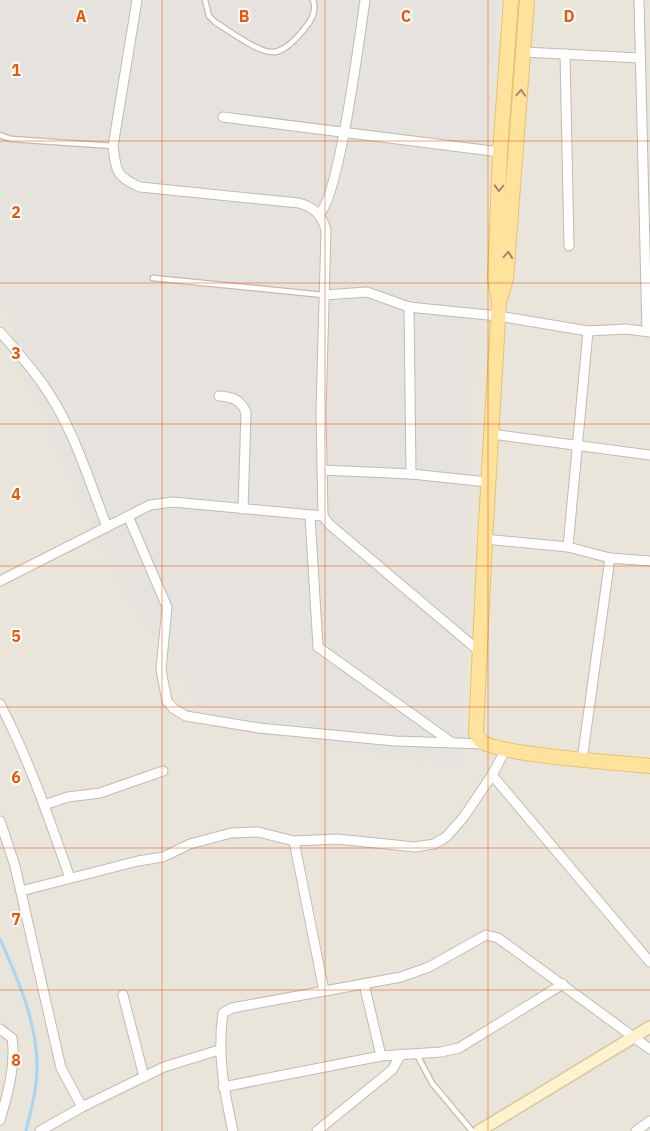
<svg xmlns="http://www.w3.org/2000/svg" width="650" height="1131" font-family="'IBM Plex Sans',sans-serif">
	<style>
		.residential { fill: #eae5da }
		.industrial { fill: #e6e2dd }
		.lines { fill: none; stroke-linecap: round; stroke-linejoin: round }
		.stream { stroke: #a9d4f2; stroke-width: 3 }
		.lane-casing { stroke: #c2bbae; stroke-width: 7 }
		.street-casing { stroke: #c2bbae; stroke-width: 11 }
		.secondary-casing { stroke: #d6c79b; stroke-width: 14 }
		.primary-casing { stroke: #e6c16a; stroke-width: 16 }
		.lane { stroke: #fff; stroke-width: 4.5 }
		.street { stroke: #fff; stroke-width: 9 }
		.secondary { stroke: #fff3cd; stroke-width: 11 }
		.primary { stroke: #ffe39c; stroke-width: 14 }
		.oneway { stroke: #9c8c66 }
		.grid { fill: none; stroke: #e8590c; stroke-width: 1; stroke-opacity: 0.55 }
		.grid-label { font-size: 16px; text-anchor: middle; font-weight: bold; fill: #e8590c; stroke: #fff; stroke-width: 4; stroke-linejoin: round; paint-order: stroke }
	</style>
	<rect width="100%" height="100%" fill="#f6f3ec"/>
	<!-- residential -->
	<rect class="residential" x="0" y="0" width="650" height="1131"/>
	<!-- industrial -->
	<polygon class="industrial" points="0,0 499,0 474,340 461,768 213,727 113,575 24,377 0,287"/>
	<g class="lines">
		<!-- stream -->
		<path class="stream" d="M0,939C17,978 36,1019 37,1063C38,1086 31,1109 26,1131"/>
		<defs>
			<g id="lane">
				<path d="M205,0L209,16L215,22C228,30 260,54 274,52C285,51 298,37 305,28C312,20 317,11 313,0"/>
				<polyline points="0,135 11,139 113,146"/>
				<polyline points="153,278 324,295"/>
				<polyline points="416,1053 432,1083 472,1131"/>
			</g>
			<g id="street">
				<path d="M137,0L113,146C116,171 116,177 140,187L299,203C314,207 322,215 326,230L321,412L323,516L329,524L479,651"/>
				<polyline points="639,0 647,331"/>
				<polyline points="524,52 640,58"/>
				<polyline points="565,54 569,246"/>
				<polyline points="223,117 500,152"/>
				<path d="M319,214C339,198 360,34 365,0"/>
				<polyline points="324,295 367,292 409,307 498,316 588,331 626,329 650,332"/>
				<polyline points="409,307 411,474"/>
				<path d="M0,332C14,348 29,365 42,383C73,426 88,478 107,527"/>
				<path d="M219,396C232,397 240,399 246,412L243,509"/>
				<polyline points="491,434 650,455"/>
				<polyline points="322,470 411,474 488,482"/>
				<polyline points="128,516 167,607 161,670 167,701 174,709 186,716 259,728 395,741 485,744"/>
				<polyline points="310,516 318,647 451,742"/>
				<polyline points="485,539 568,547 610,558 650,561"/>
				<polyline points="568,547 588,331"/>
				<polyline points="0,581 150,505 173,502 323,516"/>
				<path d="M0,704C29,759 49,819 70,878"/>
				<polyline points="582,760 610,558"/>
				<polyline points="492,775 650,962"/>
				<polyline points="44,805 68,797 100,793 163,771"/>
				<polyline points="0,821 15,866 61,1068 82,1107"/>
				<polyline points="294,841 324,991"/>
				<polyline points="21,891 138,861 163,857 190,844 231,833 258,832 294,841 337,839 415,847 434,844 446,837 463,818 492,775 506,749"/>
				<polyline points="364,984 381,1056"/>
				<polyline points="123,995 144,1077"/>
				<path d="M0,1029L12,1038C16,1065 8,1093 0,1120"/>
				<polyline points="223,1087 381,1056 441,1052 459,1048 563,984"/>
				<polyline points="40,1131 82,1107 164,1067 219,1050"/>
				<path d="M233,1131C224,1091 217,1054 223,1013L232,1008L401,977L429,967L486,935L498,938L650,1049"/>
				<polyline points="317,1131 392,1070 401,1054"/>
				<polyline points="636,1131 650,1121"/>
			</g>
			<polyline id="secondary" points="479,1131 650,1027"/>
			<g id="primary">
				<path d="M511,0L500,152L495,279L499,302L485,539L476,733C477,736 478,738 480,740C493,755 624,763 650,766"/>
				<polyline points="499,302 506,279 527,0"/>
			</g>
		</defs>
		<!-- lane casing -->
		<use href="#lane" class="lane-casing"/>
		<!-- street casing -->
		<use href="#street" class="street-casing"/>
		<!-- secondary casing -->
		<use href="#secondary" class="secondary-casing"/>
		<!-- primary casing -->
		<use href="#primary" class="primary-casing"/>
		<!-- lane -->
		<use href="#lane" class="lane"/>
		<!-- street -->
		<use href="#street" class="street"/>
		<!-- secondary -->
		<use href="#secondary" class="secondary"/>
		<!-- primary -->
		<use href="#primary" class="primary"/>
	</g>
	<!-- one-way arrows -->
	<defs><path id="oneway-chevron" d="M-2-3.5L2.5 0L-2 3.5" fill="none" stroke-width="1.6" stroke-linecap="round" stroke-linejoin="round" transform="scale(1.25)"/></defs>
	<g class="oneway">
		<use href="#oneway-chevron" transform="translate(521 93) rotate(-86)"/>
		<use href="#oneway-chevron" transform="translate(499 188) rotate(92)"/>
		<use href="#oneway-chevron" transform="translate(508 255) rotate(-85)"/>
	</g>
	<!-- grid -->
	<path class="grid" d="M162,0V1131M325,0V1131M488,0V1131M0,141H650M0,283H650M0,424H650M0,566H650M0,707H650M0,848H650M0,990H650"/>
	<g class="grid-label">
		<text x="81" y="22">A</text>
		<text x="244" y="22">B</text>
		<text x="406" y="22">C</text>
		<text x="569" y="22">D</text>
		<text x="16" y="76">1</text>
		<text x="16" y="218">2</text>
		<text x="16" y="359">3</text>
		<text x="16" y="500">4</text>
		<text x="16" y="642">5</text>
		<text x="16" y="783">6</text>
		<text x="16" y="925">7</text>
		<text x="16" y="1066">8</text>
	</g>
</svg>
